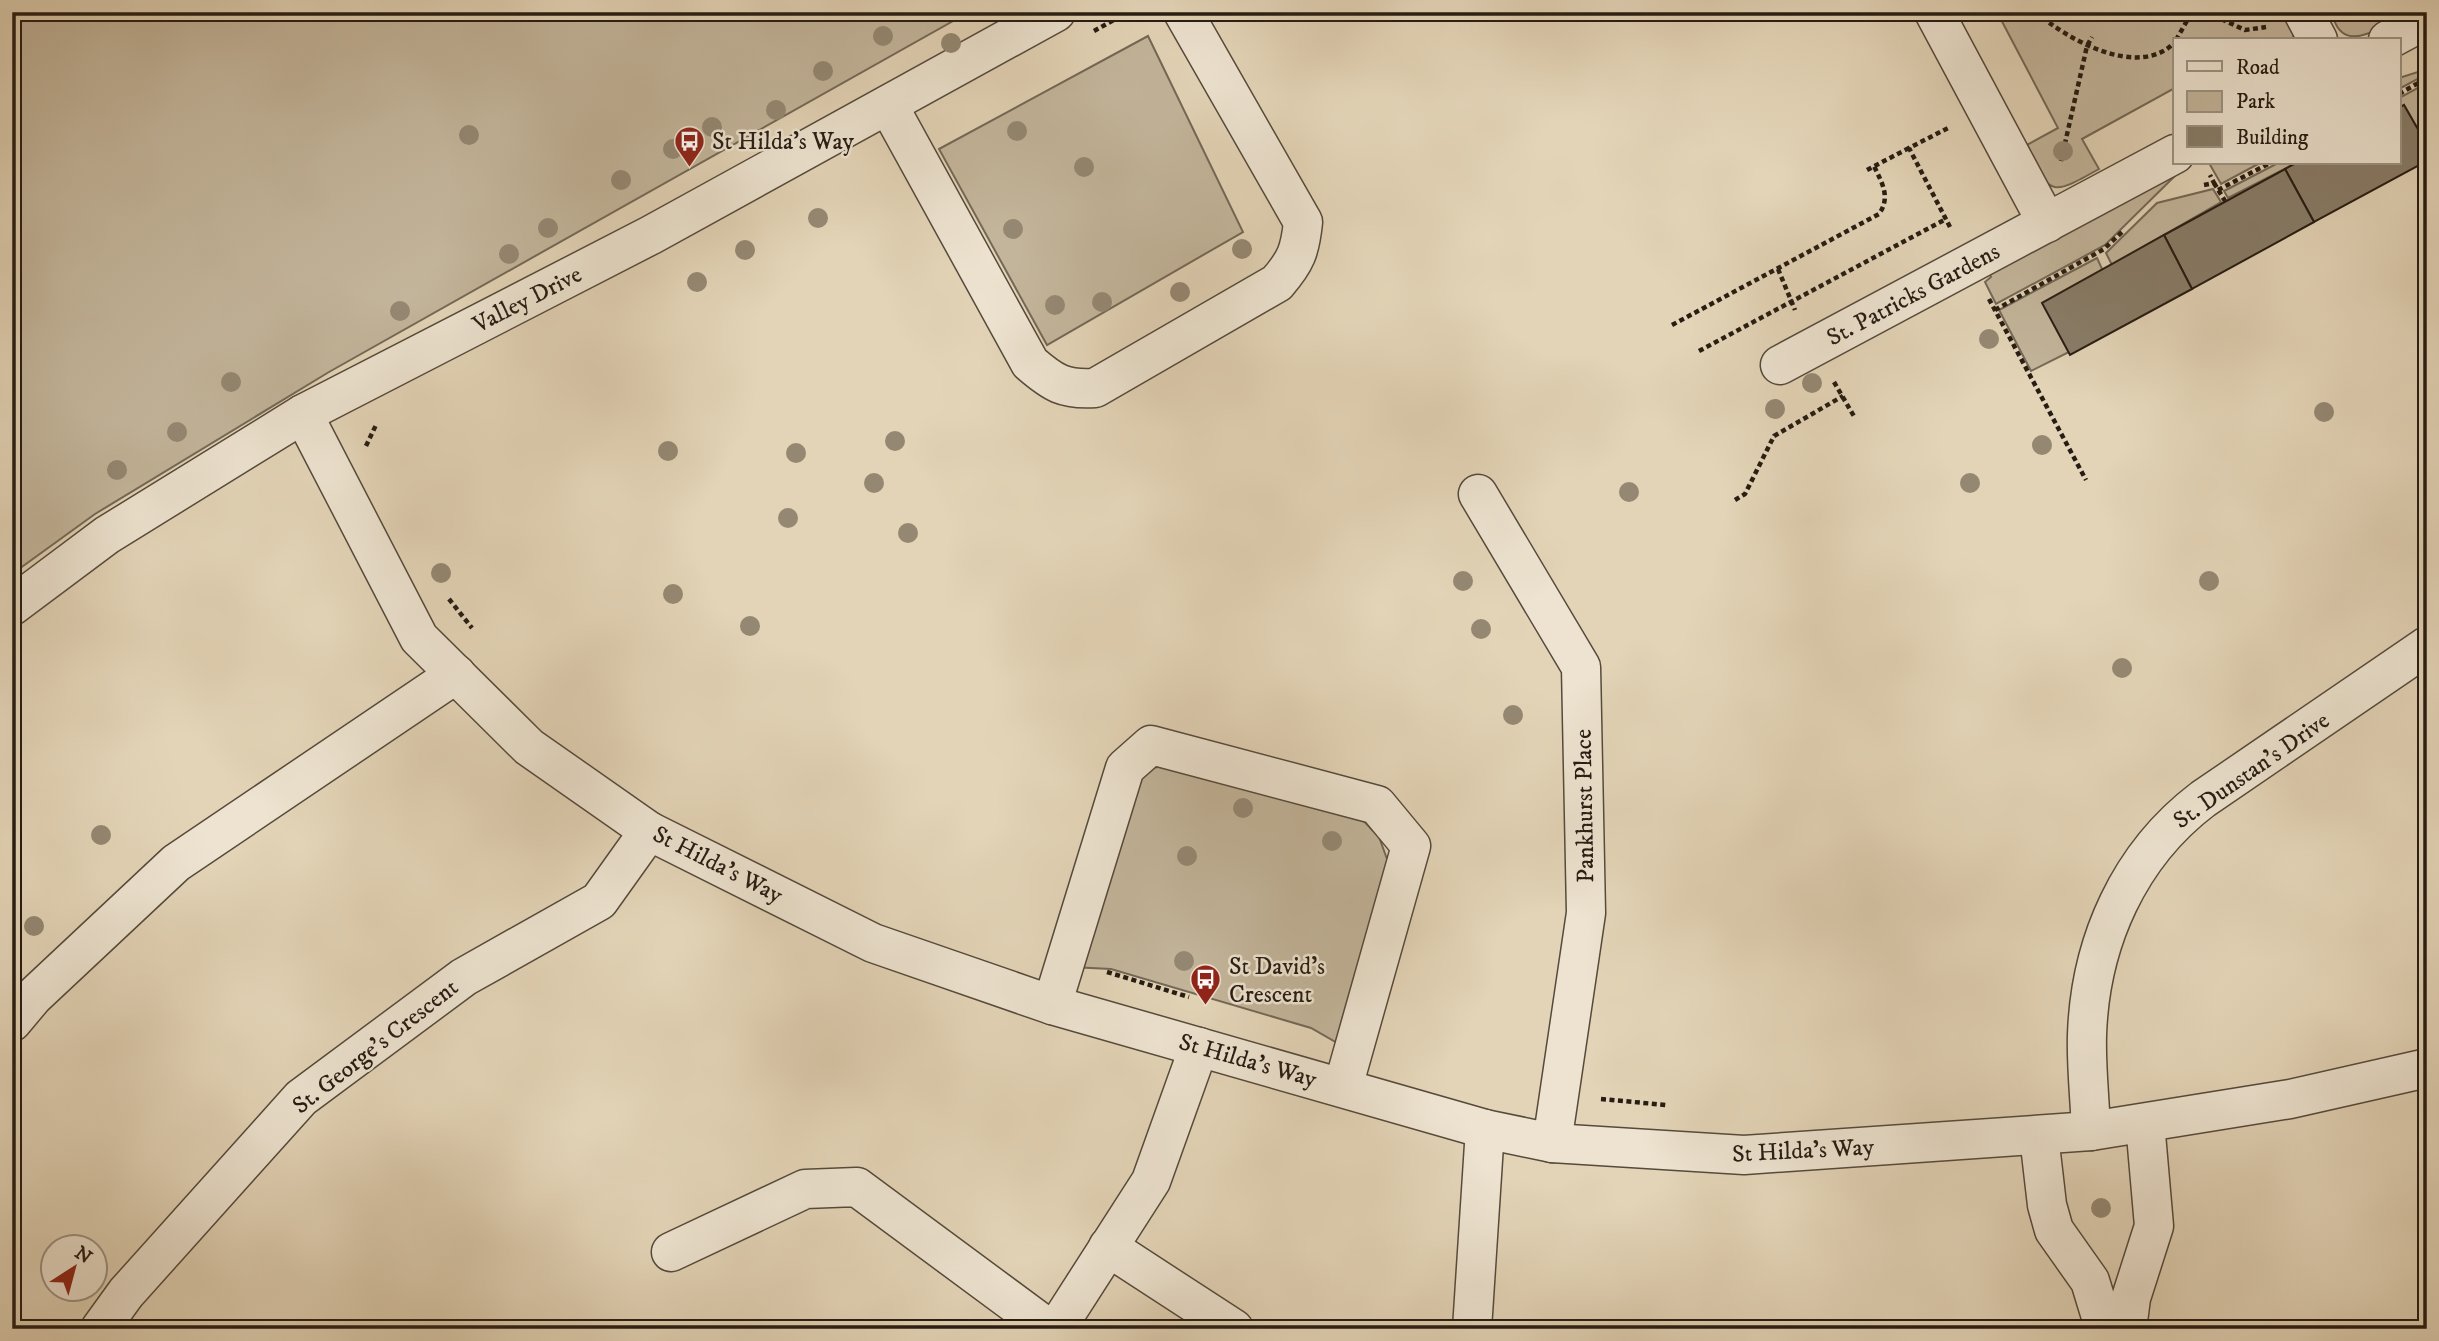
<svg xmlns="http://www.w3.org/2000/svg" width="2439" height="1341" font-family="'IM FELL DW Pica',serif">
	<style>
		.green { fill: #c3b59b; stroke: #746857; stroke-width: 2 }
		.building { fill: #887c68; stroke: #261c13; stroke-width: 2 }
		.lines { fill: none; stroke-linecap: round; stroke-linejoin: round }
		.minor-casing { stroke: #554a3c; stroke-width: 41 }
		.path { stroke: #261c13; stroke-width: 4.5; stroke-dasharray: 5 3.5; stroke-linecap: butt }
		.minor { stroke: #ede3d0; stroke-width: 38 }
		.tree { fill: #958873 }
		.labels { text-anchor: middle; stroke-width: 5; stroke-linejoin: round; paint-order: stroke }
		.poi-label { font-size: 24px; fill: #261c13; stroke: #ede3d0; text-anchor: start }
		.street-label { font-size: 24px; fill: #261c13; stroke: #ede3d0 }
	</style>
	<rect width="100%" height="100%" fill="#e3d4b7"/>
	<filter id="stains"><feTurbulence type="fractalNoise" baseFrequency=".00286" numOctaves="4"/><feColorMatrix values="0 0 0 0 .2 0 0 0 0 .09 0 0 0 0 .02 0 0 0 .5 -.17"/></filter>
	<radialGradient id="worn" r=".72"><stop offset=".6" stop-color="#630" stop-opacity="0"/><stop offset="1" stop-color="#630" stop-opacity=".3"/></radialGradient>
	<!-- green -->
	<g class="green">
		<polygon points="12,12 969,12 329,372 95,514 12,574"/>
		<path d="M1997,12H2249L2254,20L2268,12H2285L2294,28L2293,40H2175V88L2082,139L2099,169C2049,197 2052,195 2023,147L2058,128Z"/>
		<path d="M2347,12H2401C2385,25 2347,55 2334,20Z"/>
		<polygon points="1148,36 1243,232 1047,345 939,149"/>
		<polygon points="2427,69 2427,74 2399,89 2399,78"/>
		<polygon points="2427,83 2427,145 2404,105 2399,108 2399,98"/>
		<polygon points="2188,163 2105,245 1996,304 1985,282 1991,277 1987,267"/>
		<polygon points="2209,163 2260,163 2221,184"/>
		<polygon points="2278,163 2296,163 2228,198 2224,191"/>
		<polygon points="2213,189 2221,202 2112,265 2106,253 2157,203"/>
		<polygon points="2097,258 2103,271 2069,352 2031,371 1999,310"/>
		<polygon points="1182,763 1358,815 1379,837 1391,870 1346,1048 1311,1028 1111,969 1071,967 1126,791 1152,768"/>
	</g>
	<!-- building -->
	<g class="building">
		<polygon points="2404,105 2427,145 2427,161 2314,222 2285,169 2296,163 2399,163 2399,108"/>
		<polygon points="2285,169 2314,222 2192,289 2164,235"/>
		<polygon points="2164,235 2192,289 2070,355 2042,303"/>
	</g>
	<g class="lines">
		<defs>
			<g id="minor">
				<polyline points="1934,12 2047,223"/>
				<polyline points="2303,12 2318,40"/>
				<polyline points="2388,40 2427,19"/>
				<path d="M888,105L1030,363C1053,383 1064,390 1095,388L1277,283C1296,261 1300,251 1303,222L1183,12"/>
				<polyline points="1780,365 2175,154"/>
				<polyline points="303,414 419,638 529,747 649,831 873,943 1052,1005 1485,1129 1552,1143 1744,1155 2091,1131 2290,1099 2427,1068"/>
				<polyline points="1478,494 1581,667 1586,913 1552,1143"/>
				<polyline points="12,606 107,535 303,414 651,235 1056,12"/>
				<polyline points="1052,1005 1125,768 1151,745 1377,805 1411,846 1343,1087"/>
				<polyline points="12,1022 33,997 176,863 456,674"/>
				<path d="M2091,1131C2090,1100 2086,1067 2087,1035C2090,942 2129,855 2203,799L2427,646"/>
				<polyline points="2039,1136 2047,1205 2054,1230 2090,1281 2101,1317 2108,1329"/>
				<polyline points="1108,1247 1234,1329"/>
				<polyline points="671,1252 805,1189 857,1187 1049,1329"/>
				<polyline points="100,1329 126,1293 301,1098 464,977 599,901 649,831"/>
				<polyline points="1056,1329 1151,1181 1199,1047"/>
				<polyline points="1472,1329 1485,1129"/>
				<polyline points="2127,1329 2131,1298 2154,1226 2145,1123"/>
			</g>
		</defs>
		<!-- minor casing -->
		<use href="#minor" class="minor-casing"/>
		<!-- path -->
		<g class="path">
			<path d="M2036,12C2066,39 2139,80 2175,42"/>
			<polyline points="2206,12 2245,30 2266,27"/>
			<polyline points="1094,31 1128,12"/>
			<polyline points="2176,40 2192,12"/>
			<polyline points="2399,94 2427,78"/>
			<polyline points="2061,161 2087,46 2092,37"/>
			<polyline points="1867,170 1909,148"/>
			<polyline points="2214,183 2225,201"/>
			<polyline points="2204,185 2214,183 2210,175"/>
			<polyline points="2218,190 2270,163"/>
			<polyline points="1950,227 1909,148 1950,127"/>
			<polyline points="1778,269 1795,310"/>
			<polyline points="1989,299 2086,480"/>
			<polyline points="1995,310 2104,249 2122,232"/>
			<path d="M1672,325L1879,214C1891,197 1882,183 1874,166"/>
			<polyline points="1699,351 1946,219"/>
			<polyline points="1834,382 1855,418"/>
			<polyline points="366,446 376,425"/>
			<polyline points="1735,500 1745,494 1774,436 1843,396"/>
			<polyline points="449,599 472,628"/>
			<polyline points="1107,972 1189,997"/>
			<polyline points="1601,1099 1666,1105"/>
		</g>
		<!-- minor -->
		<use href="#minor" class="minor"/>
	</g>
	<!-- trees -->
	<g class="tree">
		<circle cx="883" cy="36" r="10"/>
		<circle cx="951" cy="43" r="10"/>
		<circle cx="823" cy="71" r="10"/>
		<circle cx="776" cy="110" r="10"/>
		<circle cx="712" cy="127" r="10"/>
		<circle cx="1017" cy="131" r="10"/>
		<circle cx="469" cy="135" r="10"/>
		<circle cx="673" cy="149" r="10"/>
		<circle cx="2063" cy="151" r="10"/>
		<circle cx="1084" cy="167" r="10"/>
		<circle cx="621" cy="180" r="10"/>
		<circle cx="818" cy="218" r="10"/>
		<circle cx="548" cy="228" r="10"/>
		<circle cx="1013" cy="229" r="10"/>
		<circle cx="1242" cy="249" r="10"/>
		<circle cx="745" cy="250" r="10"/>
		<circle cx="509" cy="254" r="10"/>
		<circle cx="697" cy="282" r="10"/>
		<circle cx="1180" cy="292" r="10"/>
		<circle cx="1102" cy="302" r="10"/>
		<circle cx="1055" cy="305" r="10"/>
		<circle cx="400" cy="311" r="10"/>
		<circle cx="1989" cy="339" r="10"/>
		<circle cx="231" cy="382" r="10"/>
		<circle cx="1812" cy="383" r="10"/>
		<circle cx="1775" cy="409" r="10"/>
		<circle cx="2324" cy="412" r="10"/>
		<circle cx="177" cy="432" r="10"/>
		<circle cx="895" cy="441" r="10"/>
		<circle cx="2042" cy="445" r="10"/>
		<circle cx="668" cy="451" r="10"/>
		<circle cx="796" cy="453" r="10"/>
		<circle cx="117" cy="470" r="10"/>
		<circle cx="874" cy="483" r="10"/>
		<circle cx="1970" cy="483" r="10"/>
		<circle cx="1629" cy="492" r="10"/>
		<circle cx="788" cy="518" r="10"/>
		<circle cx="908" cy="533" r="10"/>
		<circle cx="441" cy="573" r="10"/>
		<circle cx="1463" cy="581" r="10"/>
		<circle cx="2209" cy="581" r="10"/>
		<circle cx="673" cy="594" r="10"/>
		<circle cx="750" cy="626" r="10"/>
		<circle cx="1481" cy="629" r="10"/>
		<circle cx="2122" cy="668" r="10"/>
		<circle cx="1513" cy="715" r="10"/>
		<circle cx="1243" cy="808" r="10"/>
		<circle cx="101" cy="835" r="10"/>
		<circle cx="1332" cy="841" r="10"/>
		<circle cx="1187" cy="856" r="10"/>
		<circle cx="34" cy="926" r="10"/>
		<circle cx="1184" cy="961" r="10"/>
		<circle cx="2101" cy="1208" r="10"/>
	</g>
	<!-- icons -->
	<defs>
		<symbol id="bus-pin" viewBox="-11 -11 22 30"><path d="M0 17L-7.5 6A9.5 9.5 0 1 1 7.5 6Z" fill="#8f2418" stroke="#ede3d0"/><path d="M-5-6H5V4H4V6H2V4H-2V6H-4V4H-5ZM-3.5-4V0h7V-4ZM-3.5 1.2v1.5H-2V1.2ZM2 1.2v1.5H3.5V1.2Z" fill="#fff"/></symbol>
	</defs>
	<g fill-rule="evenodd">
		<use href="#bus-pin" x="672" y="124" width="35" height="47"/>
		<use href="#bus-pin" x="1188" y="962" width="35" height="47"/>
	</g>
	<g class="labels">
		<!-- poi labels -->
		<g class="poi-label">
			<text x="712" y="149">St Hilda's Way</text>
			<text x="1229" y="974">St David's<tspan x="1229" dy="28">Crescent</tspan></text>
		</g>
		<!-- street labels -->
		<g class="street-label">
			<text transform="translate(1913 294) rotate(-28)" y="8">St. Patricks Gardens</text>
			<text transform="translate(527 299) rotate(-27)" y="8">Valley Drive</text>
			<text transform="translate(2251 770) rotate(-35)" y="8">St. Dunstan's Drive</text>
			<text transform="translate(1584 806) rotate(-91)" y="8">Pankhurst Place</text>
			<text transform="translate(718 864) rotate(27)" y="8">St Hilda's Way</text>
			<text transform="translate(375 1046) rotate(-38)" y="8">St. George's Crescent</text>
			<text transform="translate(1248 1060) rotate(16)" y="8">St Hilda's Way</text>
			<text transform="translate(1803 1150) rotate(-3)" y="8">St Hilda's Way</text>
		</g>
	</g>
	<!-- margin -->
	<rect width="2439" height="1341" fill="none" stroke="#e3d4b7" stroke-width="42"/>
	<rect x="14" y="14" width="2411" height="1313" fill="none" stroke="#261c13" stroke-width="3.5"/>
	<rect x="21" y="21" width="2397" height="1299" fill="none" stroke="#261c13" stroke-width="2"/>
	<!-- legend -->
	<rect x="2173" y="38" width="228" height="126" fill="#ede3d0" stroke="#9d9384" stroke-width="2"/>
	<rect x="2187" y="61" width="35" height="10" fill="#ede3d0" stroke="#9d9384" stroke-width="2"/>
	<text x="2236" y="74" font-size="21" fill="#261c13">Road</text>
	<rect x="2187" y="91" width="35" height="21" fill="#c3b59b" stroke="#9d9384" stroke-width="2"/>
	<text x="2236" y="108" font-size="21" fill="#261c13">Park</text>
	<rect x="2187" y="126" width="35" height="21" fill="#887c68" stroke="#9d9384" stroke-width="2"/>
	<text x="2236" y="144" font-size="21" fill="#261c13">Building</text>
	<!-- north arrow -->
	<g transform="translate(74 1268) rotate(36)"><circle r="33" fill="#ede3d0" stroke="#9d9384" stroke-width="2"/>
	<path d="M0-5L12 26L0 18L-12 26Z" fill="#8f2418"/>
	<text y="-10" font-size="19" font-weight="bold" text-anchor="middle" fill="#261c13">N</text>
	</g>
	<rect width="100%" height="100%" filter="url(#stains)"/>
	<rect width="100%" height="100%" fill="url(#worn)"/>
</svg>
